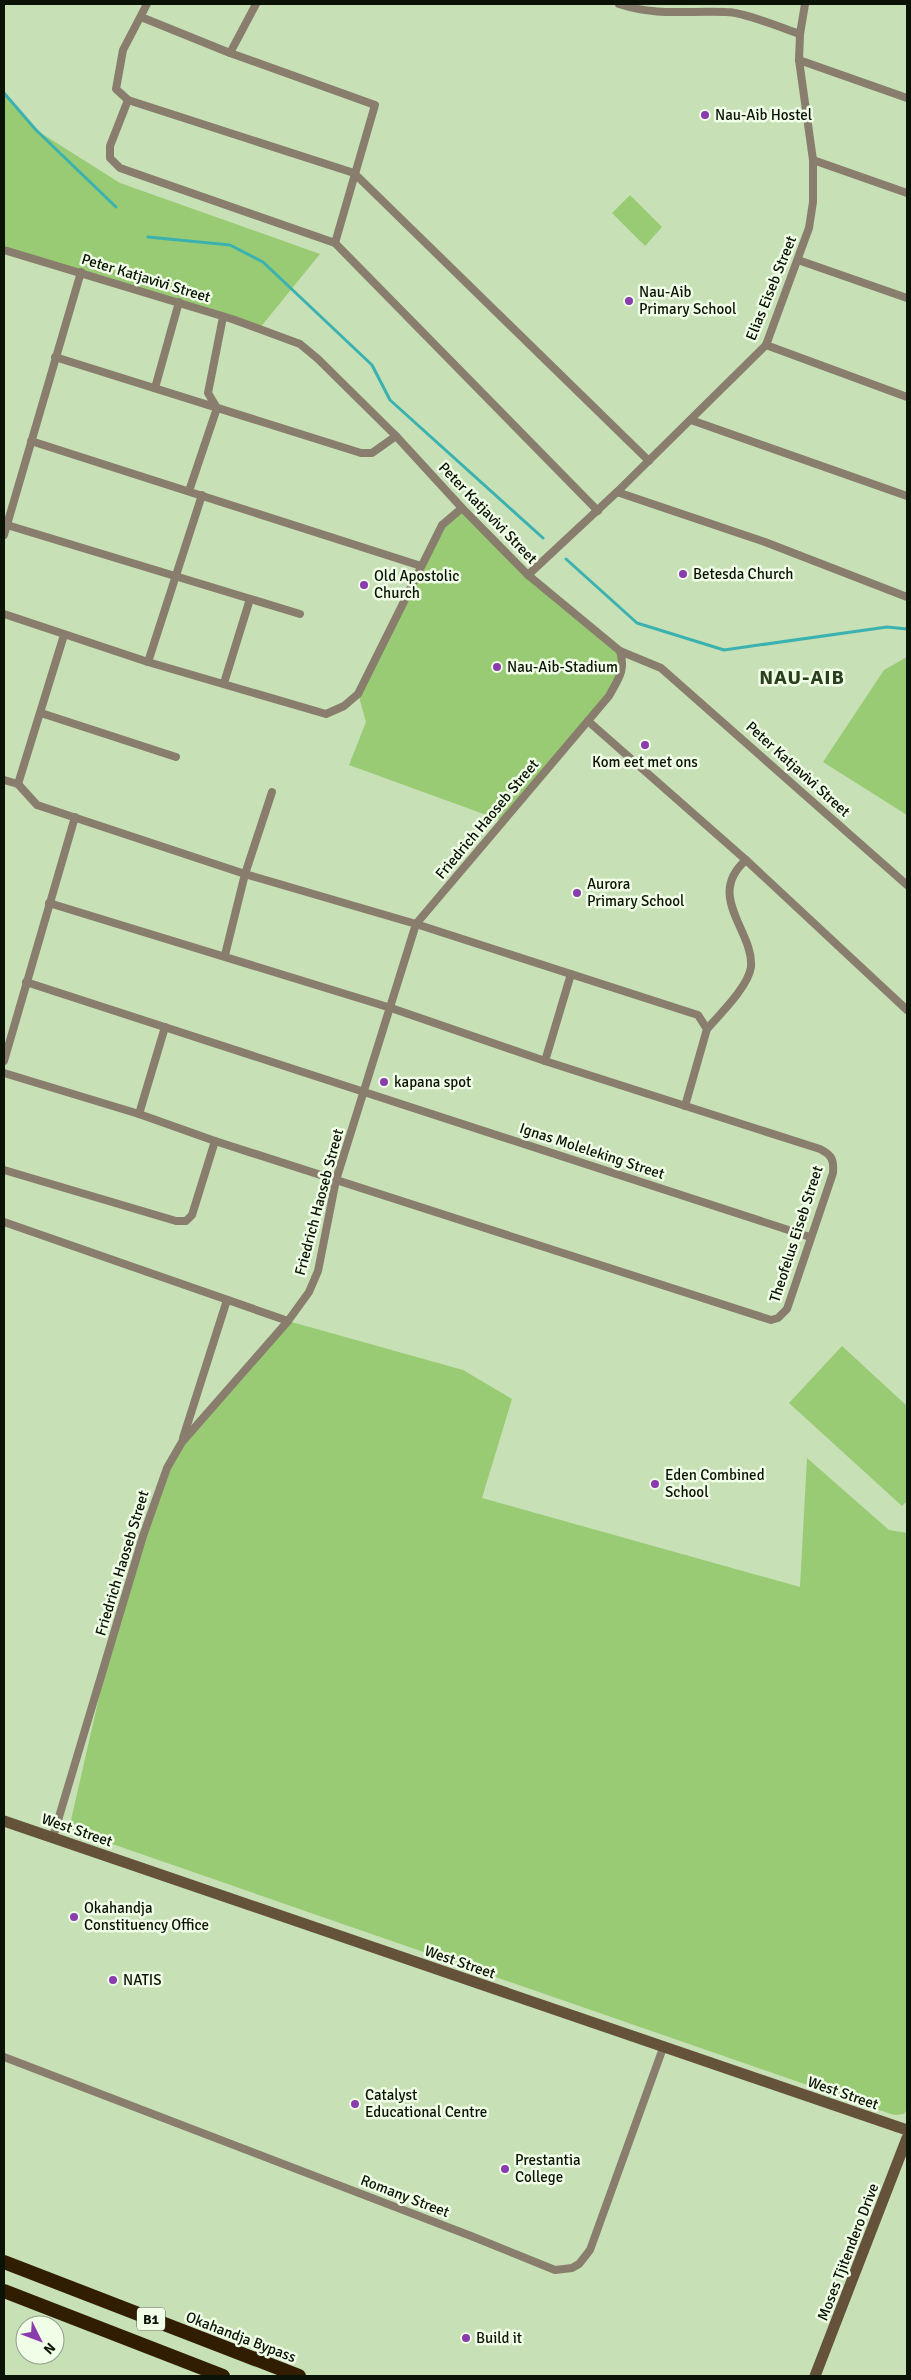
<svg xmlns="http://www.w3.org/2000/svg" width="911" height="2380" font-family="Signika,sans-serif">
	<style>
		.green { fill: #98cb74 }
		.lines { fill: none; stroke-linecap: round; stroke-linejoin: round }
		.stream { stroke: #3bb2b0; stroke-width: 3 }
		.street { stroke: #897d6d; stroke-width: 8 }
		.secondary { stroke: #64523b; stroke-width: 11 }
		.highway { stroke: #301d02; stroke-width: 14 }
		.poi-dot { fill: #8a3cad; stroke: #f0fde7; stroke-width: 2 }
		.labels { text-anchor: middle; stroke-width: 5; stroke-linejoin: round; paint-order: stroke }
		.shield { fill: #f0fde7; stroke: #4f5949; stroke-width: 1 }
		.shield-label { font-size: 14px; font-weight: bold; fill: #0a1305 }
		.poi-label { font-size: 15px; fill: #0a1305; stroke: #f0fde7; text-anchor: start }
		.street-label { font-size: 15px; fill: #0a1305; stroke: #f0fde7 }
		.district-label { font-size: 20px; font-weight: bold; letter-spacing: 1px; fill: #2a3f1b; stroke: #f0fde7 }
	</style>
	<rect width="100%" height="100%" fill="#c7e0b6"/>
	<!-- green -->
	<g class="green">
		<polygon points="4,93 36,130 120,183 320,254 259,329 4,250"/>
		<polygon points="630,195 662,227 645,246 612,213"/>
		<polygon points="462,508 528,575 620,651 624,662 609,696 503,821 349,765 366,722 358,693 442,525"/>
		<polygon points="907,657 907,815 823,762 884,670"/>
		<polygon points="288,1321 463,1370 512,1399 482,1498 800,1587 807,1458 889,1530 907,1533 907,2109 904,2114 894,2115 69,1829 113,1636 167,1468 182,1442"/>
		<polygon points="842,1346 907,1406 907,1501 902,1506 789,1403"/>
	</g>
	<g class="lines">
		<!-- stream -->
		<g class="stream">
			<polyline points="4,93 36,130 116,207"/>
			<polyline points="148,237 230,245 263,262 372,365 390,400 543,538"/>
			<polyline points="566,559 637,623 724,650 887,627 907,629"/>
		</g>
		<!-- street -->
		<g class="street">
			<polyline points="147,4 123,50 116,89 128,100 110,146 110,158 120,168 335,243 598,511"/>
			<path d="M619,4C659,17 687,10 726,12C744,12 782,28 800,34"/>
			<polyline points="141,17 230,53 375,105 335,243"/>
			<polyline points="230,53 256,4"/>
			<polyline points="799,60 907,98"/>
			<polyline points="128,100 354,173 649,461"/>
			<polyline points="813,160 907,193"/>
			<polyline points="4,250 232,319 300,344 318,359 396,436 462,508 528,575 620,651 661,668 907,885"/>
			<polyline points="798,260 907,298"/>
			<polyline points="766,345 907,397"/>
			<polyline points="55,357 361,453 372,453 396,436"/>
			<polyline points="155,388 179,302"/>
			<polyline points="691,420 907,496"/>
			<polyline points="31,441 421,566"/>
			<polyline points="189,491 217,408 208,393 223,317"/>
			<polyline points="617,492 765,542 907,597"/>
			<polyline points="7,525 300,614"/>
			<polyline points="4,535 81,272"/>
			<polyline points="528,575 617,492 766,345 809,228 813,202 813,160 799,60 800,34 805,4"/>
			<polyline points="4,614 148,662 326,714 344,706 358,694 442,525 462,508"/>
			<polyline points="148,662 202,495"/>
			<polyline points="224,683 250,599"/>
			<polyline points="41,713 176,757"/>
			<polyline points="588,721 746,860 907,1010"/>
			<polyline points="4,780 18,784 37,805 245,874 416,924 698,1015 707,1029 685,1106"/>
			<polyline points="18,784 64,635"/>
			<polyline points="225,955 245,874 272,792"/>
			<polyline points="26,982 810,1237"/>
			<path d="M707,1029C720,1014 748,987 751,967C754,931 705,896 746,860"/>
			<polyline points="4,1061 75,817"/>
			<polyline points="545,1061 571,974"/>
			<path d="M4,1073L139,1114L215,1141L771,1320L778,1318L787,1309L833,1173C834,1160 832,1155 820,1149L545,1061L391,1008L49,903"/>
			<polyline points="139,1114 165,1027"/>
			<polyline points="4,1170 176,1221 186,1221 192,1215 215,1141"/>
			<polyline points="4,1222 288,1321"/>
			<polyline points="183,1438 227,1300"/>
			<path d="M53,1837L143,1536L167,1468L182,1442L288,1321L309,1292L318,1271L336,1180L416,924L609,696C618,679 626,671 620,651"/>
			<polyline points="4,2057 471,2236 555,2270 572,2268 579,2264 590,2250 663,2048"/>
		</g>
		<!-- secondary -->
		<g class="secondary">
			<polyline points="4,1821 907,2130"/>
			<polyline points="815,2376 907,2138"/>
		</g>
		<!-- highway -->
		<g class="highway">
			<polyline points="4,2262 299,2376"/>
			<polyline points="4,2291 223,2376"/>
		</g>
	</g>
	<!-- markers -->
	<g class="poi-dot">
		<circle cx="705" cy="115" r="5"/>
		<circle cx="629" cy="301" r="5"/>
		<circle cx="683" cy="574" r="5"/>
		<circle cx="364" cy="585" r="5"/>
		<circle cx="497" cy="667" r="5"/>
		<circle cx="645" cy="745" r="5"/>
		<circle cx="577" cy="893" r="5"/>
		<circle cx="384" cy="1082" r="5"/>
		<circle cx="655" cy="1484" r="5"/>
		<circle cx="74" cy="1917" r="5"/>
		<circle cx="113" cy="1980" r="5"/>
		<circle cx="355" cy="2104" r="5"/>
		<circle cx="505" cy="2169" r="5"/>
		<circle cx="466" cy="2338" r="5"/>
	</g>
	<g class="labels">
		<!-- shield labels -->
		<rect class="shield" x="137" y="2307.5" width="28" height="23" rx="4"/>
		<g class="shield-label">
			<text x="151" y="2324">B1</text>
		</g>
		<!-- poi labels -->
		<g class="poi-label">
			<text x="715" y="120">Nau-Aib Hostel</text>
			<text x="639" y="297">Nau-Aib<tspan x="639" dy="17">Primary School</tspan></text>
			<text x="693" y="579">Betesda Church</text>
			<text x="374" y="581">Old Apostolic<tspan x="374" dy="17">Church</tspan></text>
			<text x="507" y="672">Nau-Aib-Stadium</text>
			<text x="645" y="767" text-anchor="middle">Kom eet met ons</text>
			<text x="587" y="889">Aurora<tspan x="587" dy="17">Primary School</tspan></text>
			<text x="394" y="1087">kapana spot</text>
			<text x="665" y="1480">Eden Combined<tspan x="665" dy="17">School</tspan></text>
			<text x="84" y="1913">Okahandja<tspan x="84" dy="17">Constituency Office</tspan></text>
			<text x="123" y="1985">NATIS</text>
			<text x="365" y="2100">Catalyst<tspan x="365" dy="17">Educational Centre</tspan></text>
			<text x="515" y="2165">Prestantia<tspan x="515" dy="17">College</tspan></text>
			<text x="476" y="2343">Build it</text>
		</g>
		<!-- street labels -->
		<g class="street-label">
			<text transform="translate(146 278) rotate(17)" y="5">Peter Katjavivi Street</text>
			<text transform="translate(771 288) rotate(-68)" y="5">Elias Eiseb Street</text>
			<text transform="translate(488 513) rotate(46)" y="5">Peter Katjavivi Street</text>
			<text transform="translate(798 769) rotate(42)" y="5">Peter Katjavivi Street</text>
			<text transform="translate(487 819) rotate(-50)" y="5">Friedrich Haoseb Street</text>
			<text transform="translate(592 1151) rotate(18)" y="5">Ignas Moleleking Street</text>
			<text transform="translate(319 1202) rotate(-75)" y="5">Friedrich Haoseb Street</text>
			<text transform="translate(796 1234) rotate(-72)" y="5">Theofelus Eiseb Street</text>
			<text transform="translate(122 1563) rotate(-73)" y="5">Friedrich Haoseb Street</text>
			<text transform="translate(77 1830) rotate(19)" y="5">West Street</text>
			<text transform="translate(460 1962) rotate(19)" y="5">West Street</text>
			<text transform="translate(843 2093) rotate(19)" y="5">West Street</text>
			<text transform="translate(405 2196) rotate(21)" y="5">Romany Street</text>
			<text transform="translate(848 2252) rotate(-69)" y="5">Moses Tjitendero Drive</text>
			<text transform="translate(241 2337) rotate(21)" y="5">Okahandja Bypass</text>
		</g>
		<!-- district labels -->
		<g class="district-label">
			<text x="802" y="684">NAU-AIB</text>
		</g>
	</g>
	<!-- border -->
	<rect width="911" height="2380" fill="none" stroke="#0a1305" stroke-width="10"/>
	<!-- north arrow -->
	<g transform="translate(40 2340) rotate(132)"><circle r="24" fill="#f0fde7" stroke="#949f8d"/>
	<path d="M0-4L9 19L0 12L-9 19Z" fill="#8a3cad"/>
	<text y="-8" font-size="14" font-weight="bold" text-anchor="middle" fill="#0a1305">N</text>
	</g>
</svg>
